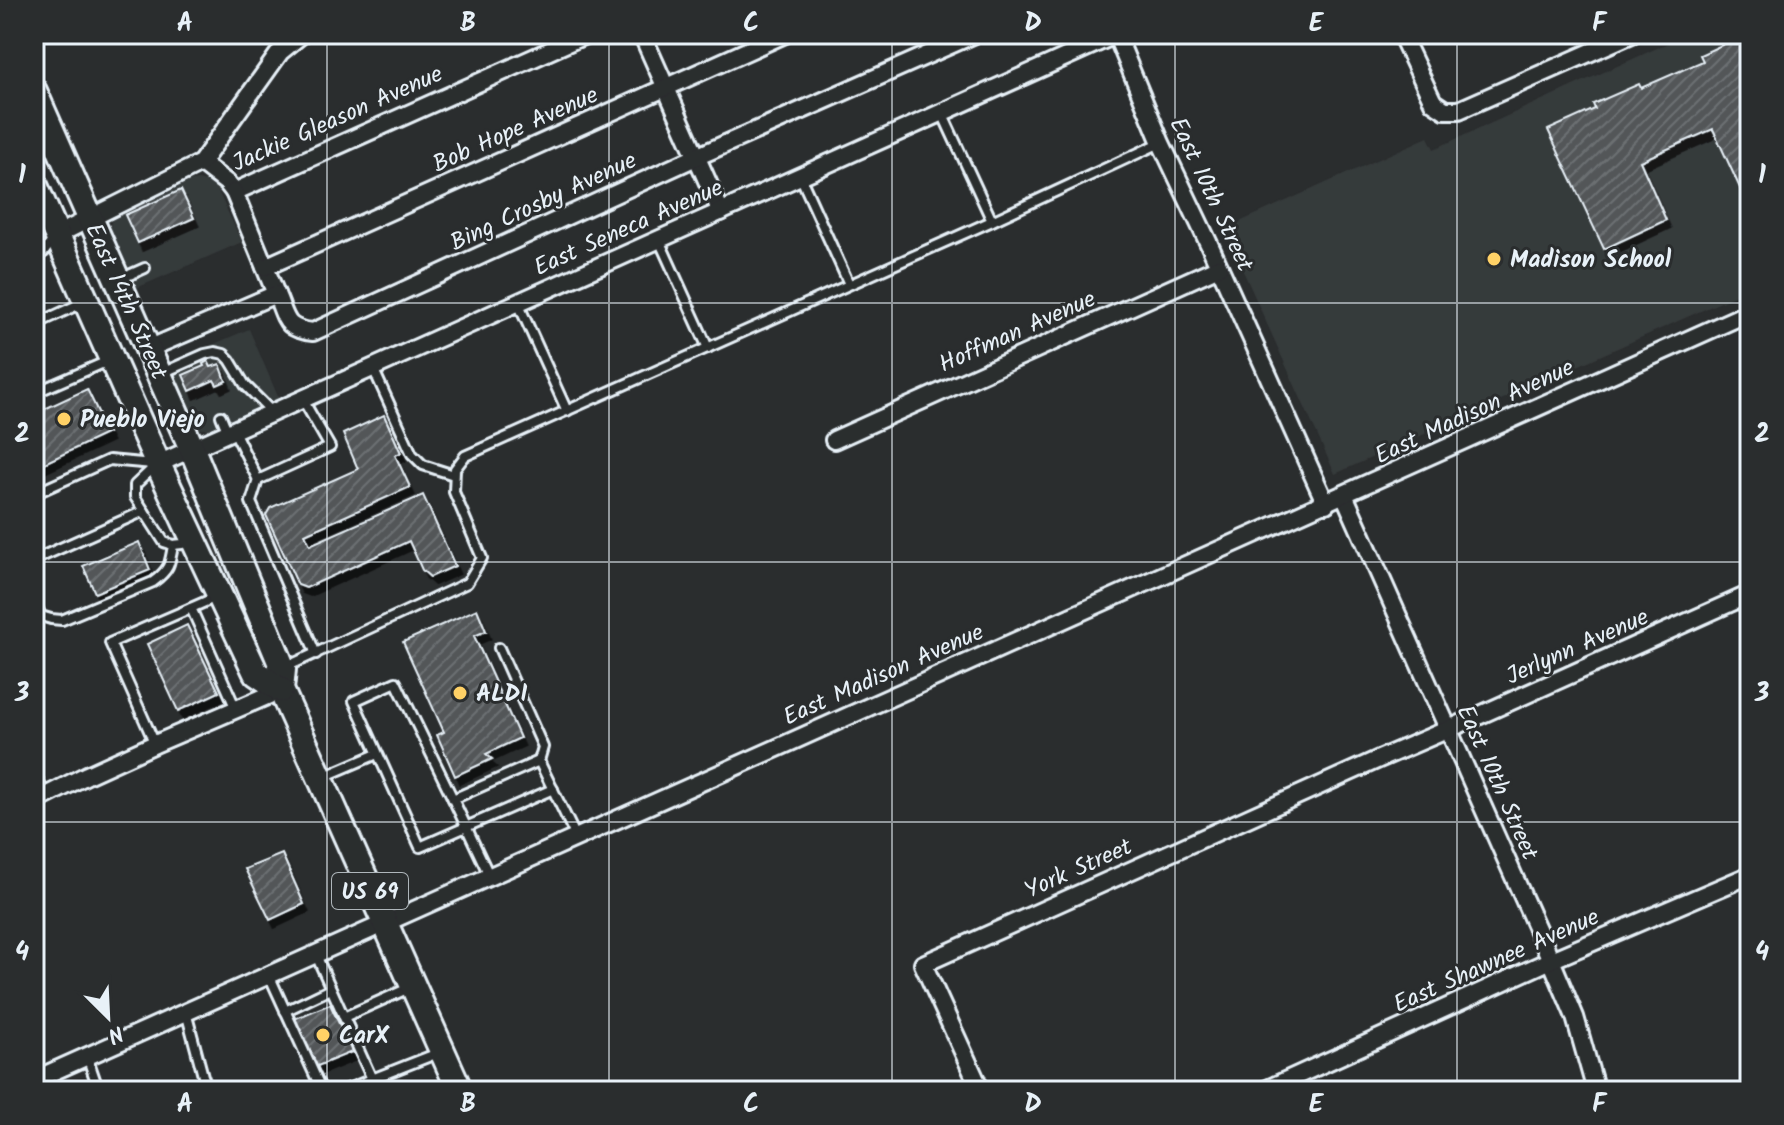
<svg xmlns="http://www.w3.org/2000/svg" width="1784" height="1125" font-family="Kalam,sans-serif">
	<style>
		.built { fill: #363a3b }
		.building { fill: url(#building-hatch); stroke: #e8f1f8; stroke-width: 2; filter: url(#shadow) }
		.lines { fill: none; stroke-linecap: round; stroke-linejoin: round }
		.lane-casing { stroke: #e8f1f8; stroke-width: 14 }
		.street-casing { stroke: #e8f1f8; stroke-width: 22 }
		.primary-casing { stroke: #e8f1f8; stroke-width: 30 }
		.lane { stroke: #2a2d2e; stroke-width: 8 }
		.street { stroke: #2a2d2e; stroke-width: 16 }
		.primary { stroke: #2a2d2e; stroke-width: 24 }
		.grid { fill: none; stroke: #e8f1f8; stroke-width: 2; stroke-opacity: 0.55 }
		.poi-dot { fill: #ffd166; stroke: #2a2d2e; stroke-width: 3 }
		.labels { text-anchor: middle; stroke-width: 6; stroke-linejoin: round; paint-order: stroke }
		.shield { fill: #2a2d2e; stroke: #afb6bb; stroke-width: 2 }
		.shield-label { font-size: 22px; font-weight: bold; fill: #e8f1f8 }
		.street-label { font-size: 24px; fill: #e8f1f8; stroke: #2a2d2e }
		.poi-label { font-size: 24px; font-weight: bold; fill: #e8f1f8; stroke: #2a2d2e; text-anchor: start }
		.neatline { fill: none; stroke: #e8f1f8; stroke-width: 3 }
		.grid-label { font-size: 26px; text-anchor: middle; font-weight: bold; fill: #e8f1f8 }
	</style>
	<defs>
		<pattern id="building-hatch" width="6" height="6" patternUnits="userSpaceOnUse" patternTransform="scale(2)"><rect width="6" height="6" fill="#535759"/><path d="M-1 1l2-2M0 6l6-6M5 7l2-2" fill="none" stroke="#6c7072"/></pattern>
		<filter id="shadow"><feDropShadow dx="4.5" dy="8" stdDeviation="0" flood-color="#0009"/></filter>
	</defs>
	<rect width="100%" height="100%" fill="#2a2d2e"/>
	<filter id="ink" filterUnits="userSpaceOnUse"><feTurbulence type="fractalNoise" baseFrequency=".0125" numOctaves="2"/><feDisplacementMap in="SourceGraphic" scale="16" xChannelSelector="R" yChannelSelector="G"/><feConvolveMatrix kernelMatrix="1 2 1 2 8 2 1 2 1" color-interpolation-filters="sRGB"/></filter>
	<g filter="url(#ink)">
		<!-- built -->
		<g class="built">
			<polygon points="1688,34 1750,34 1750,289 1335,474 1224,229 1428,137 1434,149"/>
			<polygon points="198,180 210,183 218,191 242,242 132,290 108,234 112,219 120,212 186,182"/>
			<polygon points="249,329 279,399 213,429 199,429 195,426 165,365"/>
		</g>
		<!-- building -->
		<g class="building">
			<polygon points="1739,37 1750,60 1750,210 1713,129 1640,161 1666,220 1604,249 1548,130 1595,109 1593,104 1639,84 1641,88 1703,61 1700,55"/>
			<polygon points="181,190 194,218 138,243 125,215"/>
			<polygon points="208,361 211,367 220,364 226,381 217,385 214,380 190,391 183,375 204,366 203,364"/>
			<polygon points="87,389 108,433 34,468 34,414"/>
			<polygon points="384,415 401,453 395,455 410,487 305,534 310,545 423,495 455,566 430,577 422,570 409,541 306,588 298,585 266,515 270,508 358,469 343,434"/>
			<polygon points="139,542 150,570 95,593 83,566"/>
			<polygon points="477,609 486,631 474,636 520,738 486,754 492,759 455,776 437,735 444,732 403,642"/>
			<polygon points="187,625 219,692 178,711 147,644"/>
			<polygon points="282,854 304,904 270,920 245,869"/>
			<polygon points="330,1004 352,1052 315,1067 294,1019"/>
		</g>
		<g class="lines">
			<defs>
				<g id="lane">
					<polyline points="942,113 992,221"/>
					<polyline points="800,176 849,284"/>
					<polyline points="659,240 708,348"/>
					<polyline points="34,258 44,252 53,240"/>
					<polyline points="118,280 145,268"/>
					<polyline points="518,303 567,411"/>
					<polyline points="34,325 82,303"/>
					<polyline points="373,368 412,454 423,465 454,475"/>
					<polyline points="162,373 205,354 215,352 224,354 230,360 245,385 272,412"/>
					<polyline points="34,393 108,361"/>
					<polyline points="221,416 228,433"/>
					<polyline points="234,431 258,480 251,502 316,654"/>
					<polyline points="154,467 135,485 135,497 164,542 173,545 182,544 190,541"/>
					<polyline points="258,480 330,447 303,400"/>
					<polyline points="34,494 109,460 153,464"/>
					<polyline points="34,560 144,511"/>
					<polyline points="216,597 191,608 236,709"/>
					<path d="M34,601L41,616L51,619L62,620L153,582C169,570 170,565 173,545"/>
					<polyline points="499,648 543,747 539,761"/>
					<polyline points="286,667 467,583 482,558 454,492 455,469 465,456 992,221 1160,143"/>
					<polyline points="155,744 110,643 191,608"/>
					<polyline points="34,771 45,796"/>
					<polyline points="323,777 377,754"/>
					<polyline points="453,799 396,682 354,701 420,847 553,789"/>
					<polyline points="489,875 453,799 539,761 576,837"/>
					<polyline points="315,953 372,1079 438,1053"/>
					<polyline points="269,975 322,1091"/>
					<polyline points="285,1011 331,989"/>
					<polyline points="186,1012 203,1076 209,1091"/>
					<polyline points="344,1017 409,988"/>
					<polyline points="87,1056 99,1091"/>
					<polyline points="343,1091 372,1079"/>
				</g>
				<g id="street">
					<polyline points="642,34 721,212"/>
					<polyline points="1116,34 1161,143 1209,244 1326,504"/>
					<polyline points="1401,34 1433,102 1445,110 1459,110 1632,34"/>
					<polyline points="201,163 227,183 234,192 587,34"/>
					<polyline points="234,192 276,294"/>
					<polyline points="57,235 201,163 280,52 302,34"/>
					<polyline points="265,267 785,34"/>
					<path d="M148,349L276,294C287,319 284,329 313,332L696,157L975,34"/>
					<polyline points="834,440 1219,267"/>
					<polyline points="158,464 1117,34"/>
					<polyline points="1345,497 1551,960 1575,1017 1596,1091"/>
					<polyline points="34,802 87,775 155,744 281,690"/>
					<path d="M34,1080C605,822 1180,572 1750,312"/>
					<polyline points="981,1091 923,964 1379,759 1449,729 1750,594"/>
					<polyline points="1263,1091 1551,960 1750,875"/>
				</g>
				<g id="primary">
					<polyline points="34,91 192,449 283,669 281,690 460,1091"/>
					<polyline points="34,183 158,464 256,673 281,690"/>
				</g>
			</defs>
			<!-- lane casing -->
			<use href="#lane" class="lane-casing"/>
			<!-- street casing -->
			<use href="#street" class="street-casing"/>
			<!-- primary casing -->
			<use href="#primary" class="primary-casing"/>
			<!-- lane -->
			<use href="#lane" class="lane"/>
			<!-- street -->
			<use href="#street" class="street"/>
			<!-- primary -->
			<use href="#primary" class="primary"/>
		</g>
	</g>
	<!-- grid -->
	<path class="grid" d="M327,34V1091M609,34V1091M892,34V1091M1175,34V1091M1457,34V1091M34,303H1750M34,562H1750M34,822H1750"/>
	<!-- markers -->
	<g class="poi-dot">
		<circle cx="1494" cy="259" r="8"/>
		<circle cx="64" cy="419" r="8"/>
		<circle cx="460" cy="693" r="8"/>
		<circle cx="323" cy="1035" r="8"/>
	</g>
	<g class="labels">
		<!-- shield labels -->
		<rect class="shield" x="332" y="873" width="76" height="36" rx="6"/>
		<g class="shield-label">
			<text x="370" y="899">US 69</text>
		</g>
		<!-- street labels -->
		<g class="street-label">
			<text transform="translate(337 118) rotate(-24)" y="8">Jackie Gleason Avenue</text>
			<text transform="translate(515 129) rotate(-24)" y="8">Bob Hope Avenue</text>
			<text transform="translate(1212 194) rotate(65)" y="8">East 10th Street</text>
			<text transform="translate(543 201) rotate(-25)" y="8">Bing Crosby Avenue</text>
			<text transform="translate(628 227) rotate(-24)" y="8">East Seneca Avenue</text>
			<text transform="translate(127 301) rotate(66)" y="8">East 14th Street</text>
			<text transform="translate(1017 331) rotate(-24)" y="8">Hoffman Avenue</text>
			<text transform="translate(1474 411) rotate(-25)" y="8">East Madison Avenue</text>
			<text transform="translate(1577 646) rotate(-24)" y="8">Jerlynn Avenue</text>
			<text transform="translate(883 674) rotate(-24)" y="8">East Madison Avenue</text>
			<text transform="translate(1498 782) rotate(66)" y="8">East 10th Street</text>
			<text transform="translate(1078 868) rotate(-24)" y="8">York Street</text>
			<text transform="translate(1496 960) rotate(-24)" y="8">East Shawnee Avenue</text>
		</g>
		<!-- poi labels -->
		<g class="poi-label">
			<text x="1510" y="267">Madison School</text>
			<text x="80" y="427">Pueblo Viejo</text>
			<text x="476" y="701">ALDI</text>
			<text x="339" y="1043">CarX</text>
		</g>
	</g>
	<!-- margin -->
	<rect width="1784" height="1125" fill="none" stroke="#2a2d2e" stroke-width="88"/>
	<!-- north arrow -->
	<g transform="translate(108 1017) rotate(156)" stroke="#2a2d2e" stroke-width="6" paint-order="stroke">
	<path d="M0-6L14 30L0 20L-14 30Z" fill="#e8f1f8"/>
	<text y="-12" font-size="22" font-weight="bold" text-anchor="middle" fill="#e8f1f8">N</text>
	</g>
	<rect x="44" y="44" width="1696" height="1037" class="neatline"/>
	<g class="grid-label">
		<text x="185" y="31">A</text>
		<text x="468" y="31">B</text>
		<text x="751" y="31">C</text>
		<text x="1033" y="31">D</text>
		<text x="1316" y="31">E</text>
		<text x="1599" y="31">F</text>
		<text x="22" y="183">1</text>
		<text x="1762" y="183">1</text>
		<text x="22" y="442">2</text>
		<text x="1762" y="442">2</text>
		<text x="22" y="701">3</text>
		<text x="1762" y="701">3</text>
		<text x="22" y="960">4</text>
		<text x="1762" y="960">4</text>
		<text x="185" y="1112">A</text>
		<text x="468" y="1112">B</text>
		<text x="751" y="1112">C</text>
		<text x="1033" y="1112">D</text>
		<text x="1316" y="1112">E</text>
		<text x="1599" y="1112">F</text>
	</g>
</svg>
